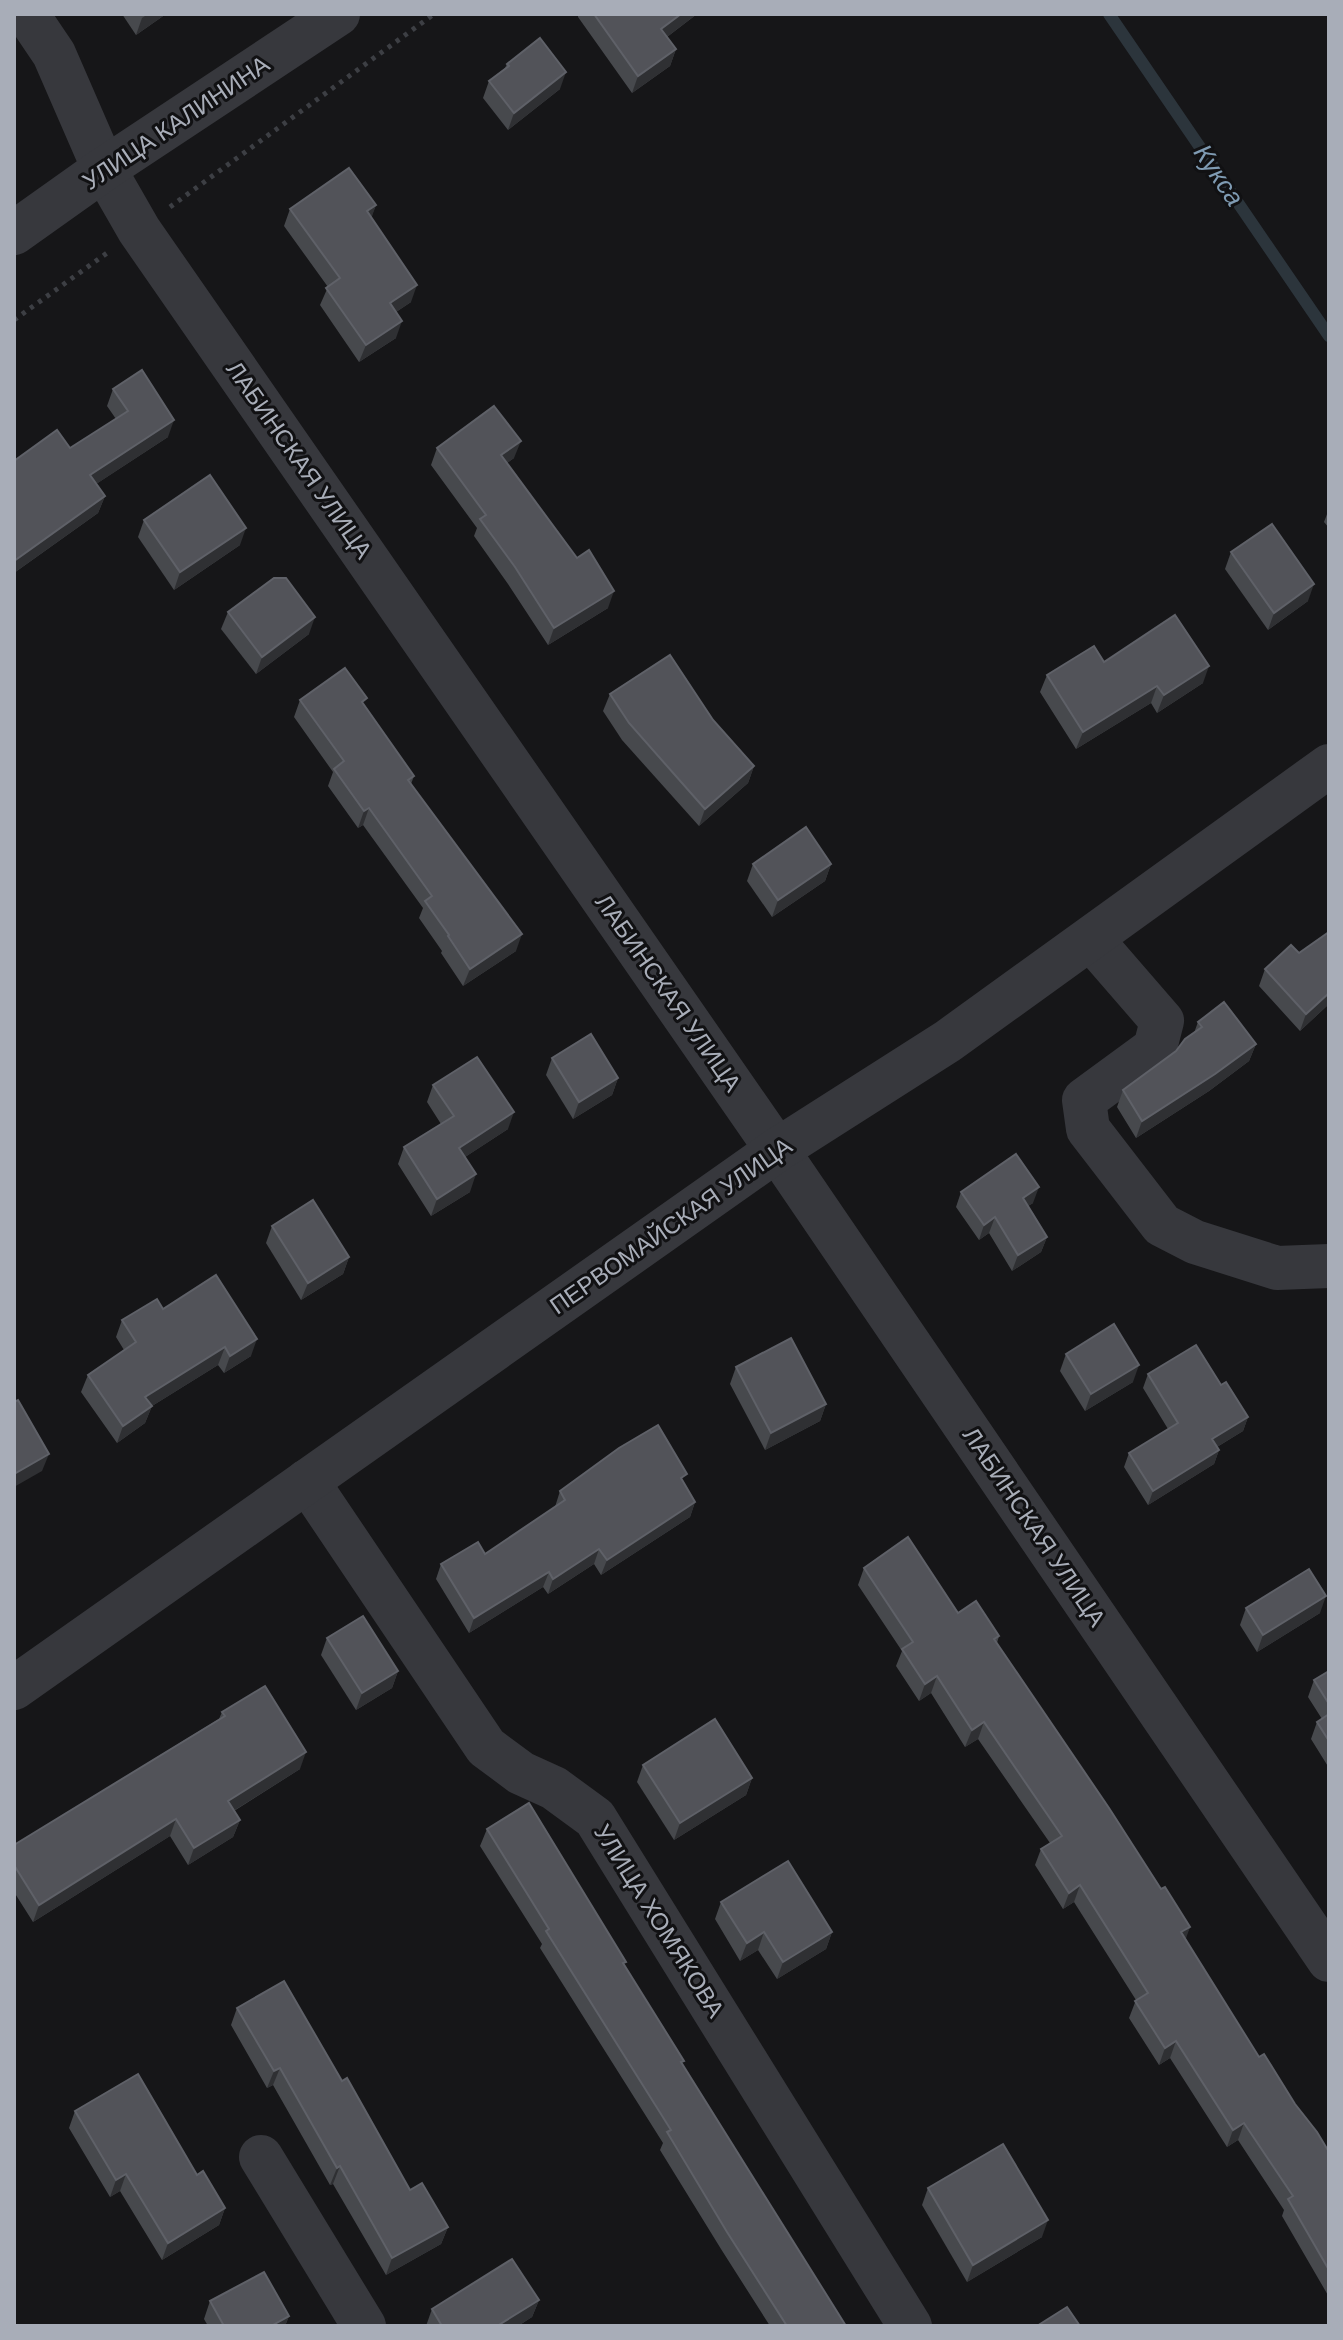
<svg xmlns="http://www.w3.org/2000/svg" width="1343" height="2340" font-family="'DM Sans',sans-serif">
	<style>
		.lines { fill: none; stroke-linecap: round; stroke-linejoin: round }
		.stream { stroke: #2c353c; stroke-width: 12 }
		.path { stroke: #3d3f44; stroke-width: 5; stroke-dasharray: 4 6; stroke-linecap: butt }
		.minor { stroke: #37383d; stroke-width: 44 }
		.wall { fill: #47494d }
		.shaded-wall { fill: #2f3033 }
		.building { fill: #525359; stroke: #5f6168; stroke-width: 2 }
		.labels { text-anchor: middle; stroke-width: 6; stroke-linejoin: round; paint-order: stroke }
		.street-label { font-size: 24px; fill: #a8adb8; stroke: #111113 }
		.water-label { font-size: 26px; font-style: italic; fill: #7f9bb3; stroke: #111113 }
	</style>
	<rect width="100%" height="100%" fill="#161618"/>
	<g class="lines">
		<!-- stream -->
		<polyline class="stream" points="1109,14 1329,336"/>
		<!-- path -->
		<g class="path">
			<polyline points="170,207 434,14"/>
			<polyline points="14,320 107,253"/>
		</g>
		<!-- minor -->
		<g class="minor">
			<polyline points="27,14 54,54 104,169 139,230 777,1150 1329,1960"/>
			<polyline points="14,233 104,169 338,14"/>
			<polyline points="1091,939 1162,1021 1155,1048 1084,1100 1088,1129 1162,1225 1195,1242 1277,1268 1329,1266"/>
			<polyline points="307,1481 486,1747 521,1773 554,1788 595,1818 910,2326"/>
			<polyline points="14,1688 777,1150 948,1041 1329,766"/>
			<polyline points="261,2157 364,2326"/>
		</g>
	</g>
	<!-- wall -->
	<g class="wall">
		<polygon points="122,14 166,14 136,35"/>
		<polygon points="578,14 697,14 667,37 676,49 670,66 632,93 578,17"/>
		<polygon points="507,64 560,89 508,130 483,98 489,81 505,68"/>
		<polygon points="376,205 371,217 411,302 396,312 396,338 359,362 320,305 328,287 284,226 290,209"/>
		<polygon points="113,389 168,437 96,484 105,496 98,513 14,573 14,461 70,448 116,419 107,406"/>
		<polygon points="437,448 514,458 507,463 608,608 548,645 508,584 474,536 477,528 431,465"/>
		<polygon points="1329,509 1329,528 1324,522"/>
		<polygon points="144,520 240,545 174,590 138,537"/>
		<polygon points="1231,552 1308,601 1268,630 1225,569"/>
		<polygon points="228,612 309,634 256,674 221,629"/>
		<polygon points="1104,662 1203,683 1157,713 1151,703 1076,749 1040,692 1047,675"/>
		<polygon points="610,694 713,720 754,766 748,783 699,826 622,740 603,711"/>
		<polygon points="300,700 364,705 414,776 411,784 516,951 463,986 441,953 442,951 419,918 423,908 363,825 358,828 328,786 333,772 294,717"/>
		<polygon points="753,864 831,864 825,881 772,917 747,881"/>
		<polygon points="1329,932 1329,1004 1300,1031 1259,986 1265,969 1299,953"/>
		<polygon points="1198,1022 1256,1044 1249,1061 1209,1091 1136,1138 1117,1107 1123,1090 1176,1051 1194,1033"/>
		<polygon points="552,1058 618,1078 612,1095 573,1119 546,1075"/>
		<polygon points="433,1085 508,1129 465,1157 470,1192 431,1216 398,1164 404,1147 441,1124 427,1102"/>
		<polygon points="961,1192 1033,1203 1028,1206 1047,1237 1041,1252 1012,1271 989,1233 979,1240 956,1207"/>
		<polygon points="272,1226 349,1257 343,1274 301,1300 266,1243"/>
		<polygon points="163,1309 251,1356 224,1373 218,1365 152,1406 145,1423 117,1443 81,1392 88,1375 124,1350 116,1337 122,1320"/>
		<polygon points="1066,1354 1133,1382 1085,1411 1060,1371"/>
		<polygon points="736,1367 826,1404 820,1421 765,1450 730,1384"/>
		<polygon points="1148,1374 1221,1385 1248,1417 1243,1431 1217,1447 1219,1450 1214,1464 1148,1505 1124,1467 1129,1453 1168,1429 1143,1388"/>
		<polygon points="684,1483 695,1502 690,1517 601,1575 594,1564 548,1594 543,1587 469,1633 436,1579 441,1564 485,1554 555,1507 560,1491"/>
		<polygon points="864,1568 958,1613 999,1636 997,1643 1161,1889 1190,1927 1185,1938 1259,2057 1329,2152 1329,2297 1282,2216 1284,2210 1238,2140 1227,2147 1170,2058 1159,2065 1129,2018 1136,2000 1074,1902 1063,1909 1035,1865 1041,1849 1050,1843 978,1739 965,1747 931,1693 919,1701 896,1666 902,1651 858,1585"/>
		<polygon points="1246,1608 1320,1613 1257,1652 1240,1625"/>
		<polygon points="327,1638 398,1671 392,1688 356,1710 321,1655"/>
		<polygon points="1329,1671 1329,1768 1311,1739 1317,1722 1322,1719 1308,1697 1314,1680"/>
		<polygon points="222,1712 300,1769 234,1811 240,1820 233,1837 188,1865 170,1836 33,1922 14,1892 14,1845 219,1719"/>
		<polygon points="643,1765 752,1778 746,1795 674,1840 637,1782"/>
		<polygon points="487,1829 624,1966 683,2065 846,2326 770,2326 721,2249 660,2150 663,2143 540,1948 542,1944 480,1846"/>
		<polygon points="721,1902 832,1932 826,1949 777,1979 758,1950 740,1961 715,1919"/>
		<polygon points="237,2008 342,2081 410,2190 448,2227 441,2244 386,2275 333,2184 330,2185 273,2085 267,2088 231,2025"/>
		<polygon points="75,2111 197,2175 225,2208 219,2225 162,2260 120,2191 110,2197 69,2128"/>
		<polygon points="928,2188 1042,2237 967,2282 922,2205"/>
		<polygon points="539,2300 532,2317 518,2326 426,2326 432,2309"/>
		<polygon points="210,2301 289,2316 285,2326 208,2326 204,2319"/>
	</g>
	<!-- shaded-wall -->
	<g class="shaded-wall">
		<polygon points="148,14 166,14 136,35 142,18"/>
		<polygon points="681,14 697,14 655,46 661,29"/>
		<polygon points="676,49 670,66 632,93 638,76"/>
		<polygon points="566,72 560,89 508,130 514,113"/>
		<polygon points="376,205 370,222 367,211"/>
		<polygon points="417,285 411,302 384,320 390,303"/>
		<polygon points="402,321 396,338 359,362 366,345"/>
		<polygon points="174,420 168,437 84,492 90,475"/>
		<polygon points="521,441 514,458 495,472 501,455"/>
		<polygon points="105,496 98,513 14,573 14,561"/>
		<polygon points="246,528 240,545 174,590 180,572"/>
		<polygon points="1314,584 1308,601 1268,630 1274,613"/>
		<polygon points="614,591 608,608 548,645 554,628"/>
		<polygon points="315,617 309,634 256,674 262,657"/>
		<polygon points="1209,666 1203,683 1157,713 1164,695"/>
		<polygon points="1157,686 1151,703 1076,749 1083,732"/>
		<polygon points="754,766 748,783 699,826 705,809"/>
		<polygon points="369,808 363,825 358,828 364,811"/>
		<polygon points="831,864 825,881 772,917 778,900"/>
		<polygon points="522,934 516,951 463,986 470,969"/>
		<polygon points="1329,993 1329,1004 1300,1031 1306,1014"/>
		<polygon points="1256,1044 1249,1061 1209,1091 1136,1138 1142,1121"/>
		<polygon points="618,1078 612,1095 573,1119 579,1102"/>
		<polygon points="514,1112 508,1129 453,1165 459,1148"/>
		<polygon points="476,1174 470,1192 431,1216 437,1199"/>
		<polygon points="1039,1187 1033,1203 1018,1213 1023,1198"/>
		<polygon points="995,1217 989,1233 979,1240 984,1225"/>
		<polygon points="1047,1237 1041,1252 1012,1271 1018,1255"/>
		<polygon points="349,1257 343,1274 301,1300 308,1283"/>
		<polygon points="257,1339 251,1356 224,1373 230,1356"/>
		<polygon points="225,1347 218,1365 152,1406 145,1423 117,1443 123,1426 145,1397"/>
		<polygon points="1139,1365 1133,1382 1085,1411 1091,1394"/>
		<polygon points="826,1404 820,1421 765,1450 771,1433"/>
		<polygon points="1248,1417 1243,1431 1207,1453 1212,1439"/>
		<polygon points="1219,1450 1214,1464 1148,1505 1153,1491"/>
		<polygon points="49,1454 42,1471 14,1487 14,1474"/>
		<polygon points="695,1502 690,1517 601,1575 607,1560"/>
		<polygon points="599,1549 594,1564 548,1594 553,1579"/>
		<polygon points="549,1572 543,1587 469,1633 474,1618"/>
		<polygon points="1326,1596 1320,1613 1257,1652 1263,1635"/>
		<polygon points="398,1671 392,1688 356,1710 362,1693"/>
		<polygon points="937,1676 931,1693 919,1701 925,1684"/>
		<polygon points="984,1722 978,1739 965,1747 972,1730"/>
		<polygon points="306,1752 300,1769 222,1818 228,1801"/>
		<polygon points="752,1778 746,1795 674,1840 680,1823"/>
		<polygon points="176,1819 170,1836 33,1922 39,1905"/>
		<polygon points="240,1820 233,1837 188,1865 194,1848"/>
		<polygon points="1080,1885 1074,1902 1063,1909 1069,1893"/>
		<polygon points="1190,1927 1184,1944 1181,1932"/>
		<polygon points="764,1932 758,1950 740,1961 747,1943"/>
		<polygon points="832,1932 826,1949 777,1979 783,1962"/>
		<polygon points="1176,2041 1170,2058 1159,2065 1165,2048"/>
		<polygon points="280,2068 273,2085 267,2088 274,2071"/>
		<polygon points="1244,2123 1238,2140 1227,2147 1233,2130"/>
		<polygon points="340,2166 333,2184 330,2185 337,2168"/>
		<polygon points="126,2174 120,2191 110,2197 116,2180"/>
		<polygon points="225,2208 219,2225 162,2260 168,2243"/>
		<polygon points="1048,2220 1042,2237 967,2282 973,2265"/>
		<polygon points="448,2227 441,2244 386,2275 392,2258"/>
		<polygon points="539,2300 532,2317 518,2326 497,2326"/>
		<polygon points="289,2316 285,2326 271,2326"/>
	</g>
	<!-- building -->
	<g class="building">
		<polygon points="594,14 681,14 661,29 676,49 638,76"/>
		<polygon points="540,38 566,72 514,113 489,81 509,66 507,64"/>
		<polygon points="349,168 376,205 367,211 417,285 390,303 402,321 366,345 326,288 340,278 290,209"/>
		<polygon points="142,370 174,420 90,475 105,496 14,561 14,461 57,430 70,448 128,411 113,389"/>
		<polygon points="494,406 521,441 501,455 577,558 589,550 614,591 554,628 515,567 480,519 486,515 437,448"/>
		<polygon points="210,475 246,528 180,572 144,520"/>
		<polygon points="1272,524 1314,584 1274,613 1231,552"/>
		<polygon points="274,578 286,578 315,617 262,657 228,612"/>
		<polygon points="1175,615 1209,666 1164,695 1157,686 1083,732 1047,675 1094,646 1104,662"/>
		<polygon points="670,655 713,720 754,766 705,809 629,723 610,694"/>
		<polygon points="345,668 367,698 362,702 414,776 408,780 522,934 470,969 448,936 449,935 425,901 432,896 369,808 364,811 334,769 344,761 300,700"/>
		<polygon points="806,827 831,864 778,900 753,864"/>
		<polygon points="1329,932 1329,993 1306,1014 1265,969 1291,945 1299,953"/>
		<polygon points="1224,1002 1256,1044 1215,1074 1142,1121 1123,1090 1176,1051 1185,1039 1202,1027 1198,1022"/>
		<polygon points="591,1034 618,1078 579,1102 552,1058"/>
		<polygon points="477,1057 514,1112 459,1148 476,1174 437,1199 404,1147 454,1116 433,1085"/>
		<polygon points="1016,1154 1039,1187 1023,1198 1047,1237 1018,1255 995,1217 984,1225 961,1192"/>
		<polygon points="313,1200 349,1257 308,1283 272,1226"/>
		<polygon points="216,1275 257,1339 230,1356 225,1347 145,1397 152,1406 123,1426 88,1375 136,1342 122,1320 157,1299 163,1309"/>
		<polygon points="1114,1324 1139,1365 1091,1394 1066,1354"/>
		<polygon points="791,1338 826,1404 771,1433 736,1367"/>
		<polygon points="1196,1345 1221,1385 1226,1382 1248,1417 1212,1439 1219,1450 1153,1491 1129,1453 1178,1423 1148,1374"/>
		<polygon points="18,1400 49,1454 14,1474 14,1402"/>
		<polygon points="658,1425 687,1474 681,1478 695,1502 607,1560 599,1549 553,1579 549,1572 474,1618 441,1564 478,1542 485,1554 565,1500 560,1491 619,1448"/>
		<polygon points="908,1537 958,1613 976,1601 999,1636 994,1639 1109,1808 1161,1889 1165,1887 1190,1927 1181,1932 1259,2057 1264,2054 1295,2104 1317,2132 1329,2152 1329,2270 1288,2199 1293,2196 1244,2123 1233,2130 1176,2041 1165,2048 1135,2001 1148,1993 1080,1885 1069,1893 1041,1849 1062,1836 984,1722 972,1730 937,1676 925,1684 902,1649 913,1642 864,1568"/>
		<polygon points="1309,1569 1326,1596 1263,1635 1246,1608"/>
		<polygon points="363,1616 398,1671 362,1693 327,1638"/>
		<polygon points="1329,1671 1329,1704 1314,1680"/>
		<polygon points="265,1686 306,1752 228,1801 240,1820 194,1848 176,1819 39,1905 14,1865 14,1845 225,1716 222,1712"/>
		<polygon points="1329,1714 1329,1741 1317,1722"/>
		<polygon points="715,1719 752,1778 680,1823 643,1765"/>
		<polygon points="529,1803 626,1962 623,1963 684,2061 681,2062 846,2326 787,2326 727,2232 667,2132 671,2130 546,1931 549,1929 487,1829"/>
		<polygon points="788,1861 832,1932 783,1962 764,1932 747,1943 721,1902"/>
		<polygon points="284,1981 342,2081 347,2078 410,2190 422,2183 448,2227 392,2258 340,2166 337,2168 280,2068 274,2071 237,2008"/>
		<polygon points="138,2074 197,2175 203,2171 225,2208 168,2243 126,2174 116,2180 75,2111"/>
		<polygon points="1003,2144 1048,2220 973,2265 928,2188"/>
		<polygon points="512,2259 539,2300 497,2326 442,2326 432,2309"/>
		<polygon points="264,2272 289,2316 271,2326 224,2326 210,2301"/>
		<polygon points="1067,2307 1080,2326 1037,2326"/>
	</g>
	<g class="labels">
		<!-- street labels -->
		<g class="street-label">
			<text transform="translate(176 123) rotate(-34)" y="8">УЛИЦА КАЛИНИНА</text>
			<text transform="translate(299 460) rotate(55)" y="8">ЛАБИНСКАЯ УЛИЦА</text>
			<text transform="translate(668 993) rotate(55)" y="8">ЛАБИНСКАЯ УЛИЦА</text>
			<text transform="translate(671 1226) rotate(-35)" y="8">ПЕРВОМАЙСКАЯ УЛИЦА</text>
			<text transform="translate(1034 1527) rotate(56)" y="8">ЛАБИНСКАЯ УЛИЦА</text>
			<text transform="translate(659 1921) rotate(58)" y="8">УЛИЦА ХОМЯКОВА</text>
		</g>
		<!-- water labels -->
		<g class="water-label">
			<text transform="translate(1219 175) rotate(56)" y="9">Кукса</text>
		</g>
	</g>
	<!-- border -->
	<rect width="1343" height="2340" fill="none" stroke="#a8adb8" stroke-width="32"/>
</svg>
